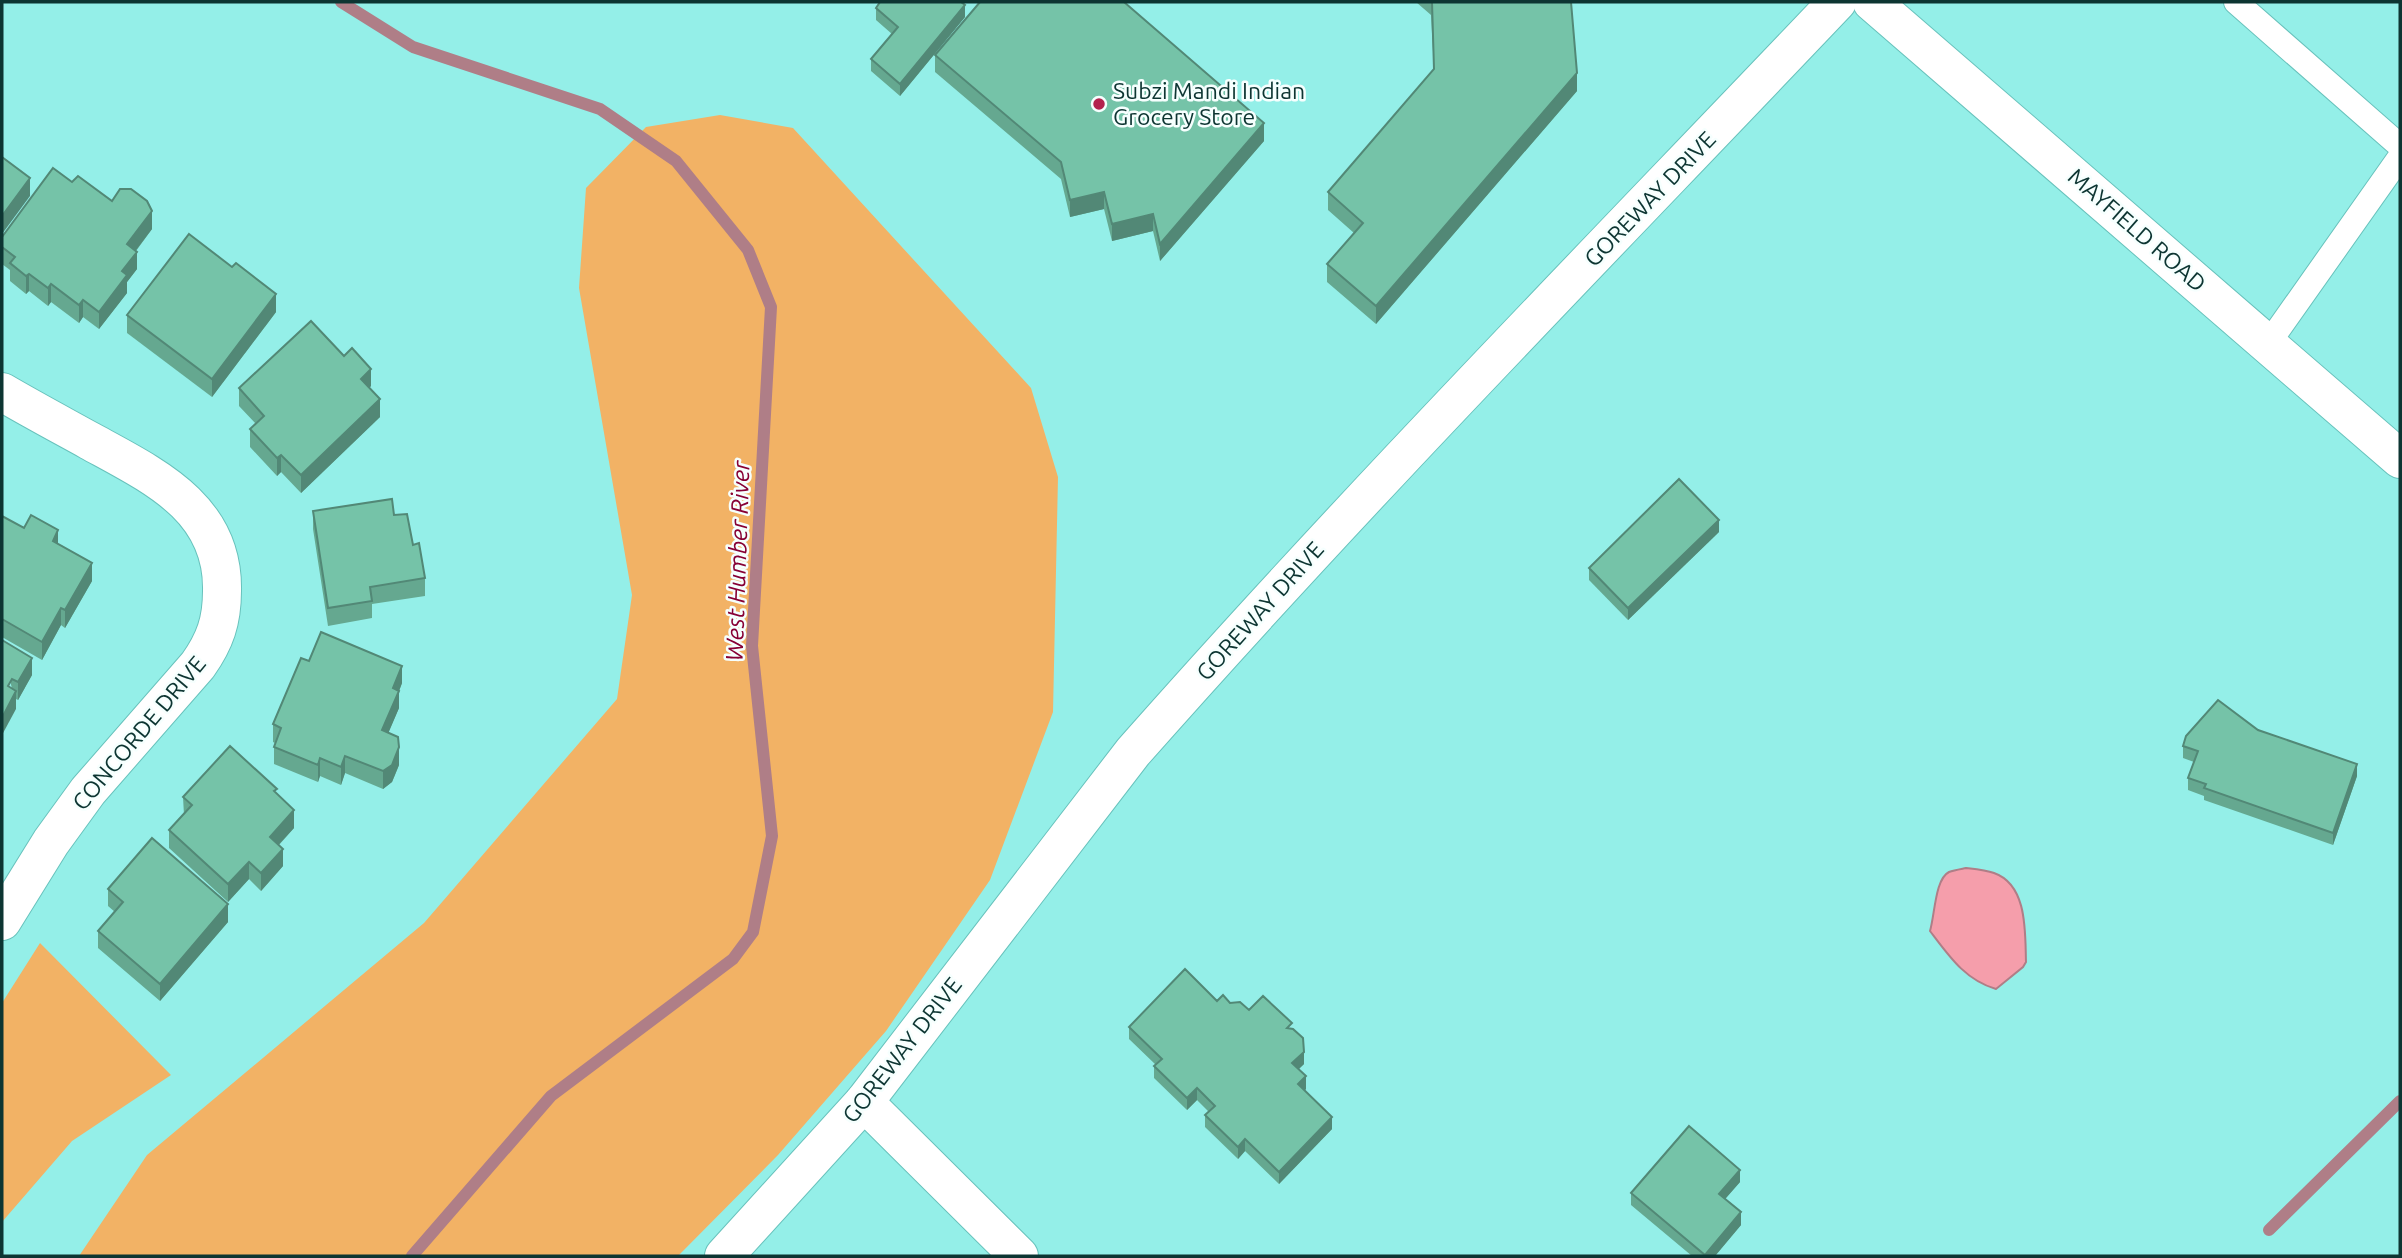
<svg xmlns="http://www.w3.org/2000/svg" width="2402" height="1258" font-family="Ubuntu,sans-serif">
	<style>
		.green { fill: #f2b265 }
		.water { fill: #f59eab; stroke: #af7e87; stroke-width: 2 }
		.lines { fill: none; stroke-linecap: round; stroke-linejoin: round }
		.stream { stroke: #af7e87; stroke-width: 12 }
		.service-casing { stroke: #68c2bc; stroke-width: 26 }
		.minor-casing { stroke: #68c2bc; stroke-width: 40 }
		.tertiary-casing { stroke: #68c2bc; stroke-width: 40 }
		.secondary-casing { stroke: #68c2bc; stroke-width: 40 }
		.service { stroke: #fff; stroke-width: 24 }
		.minor { stroke: #fff; stroke-width: 38 }
		.tertiary { stroke: #fff; stroke-width: 38 }
		.secondary { stroke: #fff; stroke-width: 38 }
		.wall { fill: #65a890 }
		.shaded-wall { fill: #528876 }
		.building { fill: #75c3a8; stroke: #528876; stroke-width: 2 }
		.poi-dot { fill: #b3224e; stroke: #f6fffe; stroke-width: 2.5 }
		.labels { text-anchor: middle; stroke-width: 5; stroke-linejoin: round; paint-order: stroke }
		.poi-label { font-size: 23px; fill: #0d3532; stroke: #f6fffe; text-anchor: start }
		.street-label { font-size: 23px; fill: #0d3532; stroke: #f6fffe }
		.water-label { font-size: 24px; font-style: italic; fill: #870034; stroke: #f6fffe }
	</style>
	<rect width="100%" height="100%" fill="#94efe8"/>
	<!-- green -->
	<g class="green">
		<polygon points="720,115 793,128 1031,388 1058,477 1053,712 990,880 886,1031 778,1155 678,1256 79,1256 147,1155 424,923 617,699 632,595 579,288 586,188 646,127"/>
		<polygon points="40,943 171,1075 72,1141 2,1222 2,1003"/>
	</g>
	<!-- water -->
	<path class="water" d="M1966,868C1975,869 1986,870 1994,873C2028,885 2025,933 2026,962L2023,967L1996,989C1965,980 1949,956 1930,931C1935,914 1935,879 1949,872C1954,870 1961,869 1966,868Z"/>
	<g class="lines">
		<!-- stream -->
		<g class="stream">
			<polyline points="341,2 413,47 600,109 676,161 748,250 771,307 752,646 772,836 753,932 733,959 551,1096 412,1256"/>
			<polyline points="2269,1230 2400,1101"/>
		</g>
		<defs>
			<g id="service">
				<polyline points="2236,2 2400,146"/>
				<polyline points="2268,344 2400,157"/>
			</g>
			<g id="minor">
				<path d="M2,392C31,409 61,425 90,441C154,476 224,508 222,591C222,621 215,641 198,665L88,791L51,842L2,921"/>
				<polyline points="864,1102 1019,1256"/>
			</g>
			<path id="tertiary" d="M724,1256L864,1102L1133,752C1360,495 1601,250 1837,2"/>
			<polyline id="secondary" points="1872,2 2400,459"/>
		</defs>
		<!-- service casing -->
		<use href="#service" class="service-casing"/>
		<!-- minor casing -->
		<use href="#minor" class="minor-casing"/>
		<!-- tertiary casing -->
		<use href="#tertiary" class="tertiary-casing"/>
		<!-- secondary casing -->
		<use href="#secondary" class="secondary-casing"/>
		<!-- service -->
		<use href="#service" class="service"/>
		<!-- minor -->
		<use href="#minor" class="minor"/>
		<!-- tertiary -->
		<use href="#tertiary" class="tertiary"/>
		<!-- secondary -->
		<use href="#secondary" class="secondary"/>
	</g>
	<!-- wall -->
	<g class="wall">
		<polygon points="1416,2 1571,2 1577,91 1376,324 1327,282 1327,264 1354,233 1328,210 1328,192 1434,70 1431,15"/>
		<polygon points="876,8 965,17 900,96 871,71 871,59 892,34 876,20"/>
		<polygon points="935,55 1264,141 1160,261 1153,231 1112,241 1104,209 1070,217 1061,179 935,72"/>
		<polygon points="72,182 112,201 152,229 136,251 137,269 127,282 127,293 99,329 83,317 79,323 51,302 48,306 29,291 26,294 10,281 10,270 2,264 2,237"/>
		<polygon points="276,312 212,397 127,333 127,315"/>
		<polygon points="371,386 369,388 380,417 301,493 281,472 277,476 250,447 250,429 256,424 239,406 239,388"/>
		<polygon points="313,511 394,515 413,545 425,578 425,596 372,604 372,618 328,626 313,529"/>
		<polygon points="2,516 24,528 58,544 92,581 65,628 61,625 42,660 2,637"/>
		<polygon points="1719,532 1628,620 1589,580 1589,568"/>
		<polygon points="2,640 32,675 18,700 16,699 16,709"/>
		<polygon points="309,661 402,683 399,691 399,708 388,733 399,765 392,782 383,789 345,773 341,785 320,776 318,782 274,764 274,747 275,743 273,742 273,724"/>
		<polygon points="2258,730 2357,776 2333,845 2204,800 2204,796 2188,790 2188,778 2194,762 2183,758 2183,746"/>
		<polygon points="277,793 294,828 279,845 283,866 261,891 249,879 228,902 169,848 169,830 184,815 183,797"/>
		<polygon points="108,889 228,922 160,1001 98,948 98,931 115,912 108,906"/>
		<polygon points="1217,1001 1230,1003 1292,1029 1304,1064 1299,1069 1306,1089 1305,1090 1332,1129 1279,1184 1245,1151 1238,1159 1205,1127 1205,1115 1209,1112 1197,1100 1187,1110 1154,1078 1154,1066 1156,1065 1129,1039 1129,1027"/>
		<polygon points="1740,1182 1725,1199 1741,1225 1715,1256 1692,1256 1631,1205 1631,1193"/>
	</g>
	<!-- shaded-wall -->
	<g class="shaded-wall">
		<polygon points="965,5 965,17 900,96 900,84"/>
		<polygon points="1577,73 1577,91 1376,324 1376,306"/>
		<polygon points="1264,123 1264,141 1160,261 1160,244"/>
		<polygon points="30,178 30,196 2,234 2,216"/>
		<polygon points="1104,192 1104,209 1070,217 1070,200"/>
		<polygon points="152,211 152,229 127,262 127,244"/>
		<polygon points="1153,214 1153,231 1112,241 1112,224"/>
		<polygon points="137,252 137,269 127,282 127,293 99,329 99,312 122,271"/>
		<polygon points="29,274 29,291 26,294 26,276"/>
		<polygon points="51,284 51,302 48,306 48,288"/>
		<polygon points="276,294 276,312 212,397 212,379"/>
		<polygon points="83,300 83,317 79,323 79,305"/>
		<polygon points="371,369 371,386 361,396 361,379"/>
		<polygon points="380,399 380,417 301,493 301,475"/>
		<polygon points="281,455 281,472 277,476 277,458"/>
		<polygon points="1719,520 1719,532 1628,620 1628,608"/>
		<polygon points="58,530 58,548 53,541"/>
		<polygon points="92,563 92,581 65,628 65,610"/>
		<polygon points="61,608 61,625 42,660 42,642"/>
		<polygon points="32,658 32,675 18,700 18,682"/>
		<polygon points="402,666 402,683 399,691 399,708 382,748 382,730 393,688"/>
		<polygon points="16,691 16,709 2,735 2,718"/>
		<polygon points="399,747 399,765 392,782 383,789 383,771"/>
		<polygon points="345,756 345,773 341,785 341,767"/>
		<polygon points="320,758 320,776 318,782 318,765"/>
		<polygon points="2357,764 2357,776 2333,845 2333,833"/>
		<polygon points="294,810 294,828 270,854 270,837"/>
		<polygon points="283,849 283,866 261,891 261,873"/>
		<polygon points="249,862 249,879 228,902 228,884"/>
		<polygon points="228,904 228,922 160,1001 160,984"/>
		<polygon points="1304,1052 1304,1064 1292,1075 1292,1063"/>
		<polygon points="1306,1076 1306,1089 1298,1097 1298,1084"/>
		<polygon points="1197,1088 1197,1100 1187,1110 1187,1098"/>
		<polygon points="1332,1117 1332,1129 1279,1184 1279,1172"/>
		<polygon points="1245,1139 1245,1151 1238,1159 1238,1147"/>
		<polygon points="1740,1170 1740,1182 1719,1206 1719,1194"/>
		<polygon points="1741,1212 1741,1225 1715,1256 1705,1256"/>
	</g>
	<!-- building -->
	<g class="building">
		<polygon points="880,2 961,2 965,5 900,84 871,59 898,27 876,8"/>
		<polygon points="980,2 1124,2 1264,123 1160,244 1153,214 1112,224 1104,192 1070,200 1061,162 935,55"/>
		<polygon points="1432,2 1571,2 1577,73 1376,306 1327,264 1363,223 1328,192 1434,69"/>
		<polygon points="2,157 30,178 2,216"/>
		<polygon points="53,168 72,182 78,176 112,201 120,189 131,189 147,201 152,211 127,244 137,252 122,271 127,275 99,312 83,300 79,305 51,284 48,288 29,274 26,276 10,263 15,257 2,247 2,237"/>
		<polygon points="189,234 232,267 236,263 276,294 212,379 127,315"/>
		<polygon points="311,321 344,356 352,348 371,369 361,379 380,399 301,475 281,455 277,458 250,429 264,416 239,388"/>
		<polygon points="1679,479 1719,520 1628,608 1589,568"/>
		<polygon points="392,499 394,515 407,514 413,545 419,543 425,578 370,587 372,601 328,608 313,511"/>
		<polygon points="31,515 58,530 53,541 92,563 65,610 61,608 42,642 2,619 2,516 24,528"/>
		<polygon points="321,632 402,666 393,688 399,691 382,730 398,737 399,747 392,765 383,771 345,756 341,767 320,758 318,765 274,747 281,728 273,724 301,658 309,661"/>
		<polygon points="2,640 32,658 18,682 12,679 8,686 16,691 2,718"/>
		<polygon points="2218,700 2258,730 2357,764 2333,833 2204,788 2206,784 2188,778 2198,751 2183,746 2186,736"/>
		<polygon points="230,746 277,789 274,791 294,810 270,837 283,849 261,873 249,862 228,884 169,830 192,805 183,797"/>
		<polygon points="152,838 228,904 160,984 98,931 123,902 108,889"/>
		<polygon points="1185,969 1217,1001 1223,995 1230,1003 1240,1002 1249,1010 1263,996 1292,1023 1287,1028 1293,1029 1303,1038 1304,1052 1292,1063 1306,1076 1298,1084 1332,1117 1279,1172 1245,1139 1238,1147 1205,1115 1215,1106 1197,1088 1187,1098 1154,1066 1162,1059 1129,1027"/>
		<polygon points="1689,1126 1740,1170 1719,1194 1741,1212 1705,1255 1631,1193"/>
	</g>
	<!-- markers -->
	<circle class="poi-dot" cx="1099" cy="104" r="7"/>
	<g class="labels">
		<!-- poi labels -->
		<g class="poi-label">
			<text x="1113" y="99">Subzi Mandi Indian<tspan x="1113" dy="26">Grocery Store</tspan></text>
		</g>
		<!-- street labels -->
		<g class="street-label">
			<text transform="translate(1650 199) rotate(-46)" y="8">GOREWAY DRIVE</text>
			<text transform="translate(2137 230) rotate(41)" y="8">MAYFIELD ROAD</text>
			<text transform="translate(1260 611) rotate(-48)" y="8">GOREWAY DRIVE</text>
			<text transform="translate(139 733) rotate(-50)" y="8">CONCORDE DRIVE</text>
			<text transform="translate(902 1050) rotate(-52)" y="8">GOREWAY DRIVE</text>
		</g>
		<!-- water labels -->
		<g class="water-label">
			<text transform="translate(738 561) rotate(-88)" y="8">West Humber River</text>
		</g>
	</g>
	<!-- border -->
	<rect width="2402" height="1258" fill="none" stroke="#0d3532" stroke-width="7"/>
</svg>
